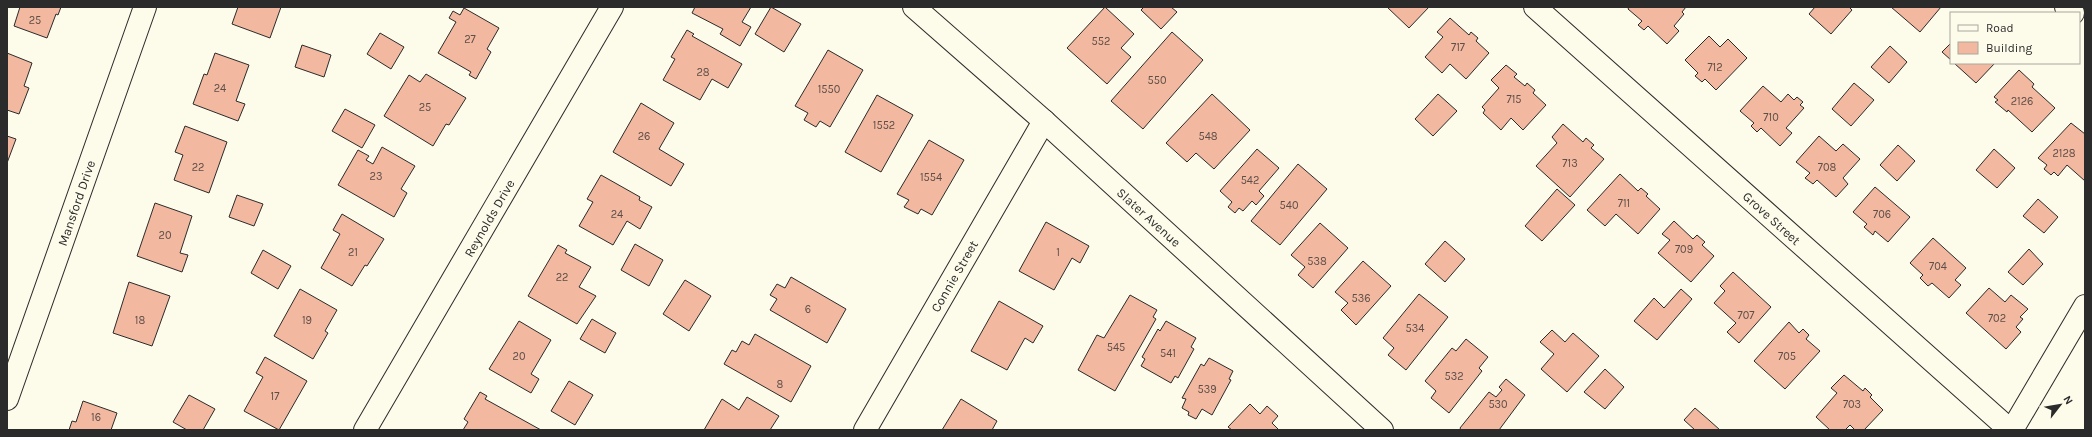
<svg xmlns="http://www.w3.org/2000/svg" width="2092" height="437" font-family="Karla,sans-serif">
	<style>
		.building { fill: #f2b8a0; stroke: #2b2b2b }
		.lines { fill: none; stroke-linecap: round; stroke-linejoin: round }
		.street-casing { stroke: #2b2b2b; stroke-width: 24 }
		.secondary-casing { stroke: #2b2b2b; stroke-width: 24 }
		.street { stroke: #fdfbea; stroke-width: 22 }
		.secondary { stroke: #fdfbea; stroke-width: 22 }
		.labels { text-anchor: middle; stroke-width: 3; stroke-linejoin: round; paint-order: stroke }
		.number-label { font-size: 11px; fill: #5d4e48 }
		.street-label { font-size: 13px; fill: #2b2b2b; stroke: #fdfbea }
	</style>
	<rect width="100%" height="100%" fill="#fdfbea"/>
	<!-- building -->
	<g class="building">
		<polygon points="20,7 61,7 58,15 56,14 47,38 14,26"/>
		<polygon points="238,7 281,7 270,38 232,24"/>
		<polygon points="695,7 751,7 742,22 751,27 740,46 720,34 723,29 692,13"/>
		<polygon points="771,7 801,24 784,52 755,34"/>
		<polygon points="1105,7 1134,34 1121,48 1131,57 1107,84 1067,48"/>
		<polygon points="1144,7 1171,7 1177,12 1161,29 1141,10"/>
		<polygon points="1387,7 1429,7 1409,28"/>
		<polygon points="1629,7 1686,7 1682,12 1684,14 1674,26 1679,31 1667,44 1648,26 1644,30 1638,25 1642,21 1628,9"/>
		<polygon points="1815,7 1849,7 1852,10 1831,34 1809,14"/>
		<polygon points="1891,7 1941,7 1920,32"/>
		<polygon points="464,8 499,28 487,49 491,52 476,79 469,75 471,72 438,53 456,22 449,18 453,11 460,15"/>
		<polygon points="1450,18 1469,35 1471,32 1478,38 1476,41 1489,53 1466,79 1450,64 1442,73 1425,57 1443,37 1437,32"/>
		<polygon points="687,30 694,34 692,36 742,64 728,88 712,79 700,100 663,80 675,59 671,57"/>
		<polygon points="1172,32 1203,60 1143,129 1111,101"/>
		<polygon points="380,33 404,47 391,69 367,54"/>
		<polygon points="1709,36 1720,47 1728,39 1747,58 1716,90 1705,79 1702,82 1695,76 1698,73 1685,60"/>
		<polygon points="1951,43 1951,60 1942,52"/>
		<polygon points="302,45 331,55 324,77 295,67"/>
		<polygon points="1890,46 1907,62 1889,83 1871,67"/>
		<polygon points="828,50 863,70 830,127 820,121 816,127 804,120 808,113 795,106"/>
		<polygon points="7,53 32,63 24,86 29,88 19,114 7,110"/>
		<polygon points="215,53 249,65 236,101 245,104 238,121 193,104 204,74 207,75"/>
		<polygon points="1954,63 1995,63 1976,83"/>
		<polygon points="1506,65 1517,74 1514,77 1525,86 1527,83 1535,90 1533,93 1546,105 1523,130 1511,118 1501,130 1483,113 1485,110 1482,107 1499,88 1491,80"/>
		<polygon points="2019,70 2034,84 2032,87 2055,108 2032,132 2008,110 2007,112 1995,102 1998,100 1994,97"/>
		<polygon points="426,74 466,98 449,125 446,124 433,146 384,116 409,75 420,82"/>
		<polygon points="1854,83 1874,100 1851,126 1832,109"/>
		<polygon points="1763,86 1781,102 1788,94 1794,100 1797,97 1803,102 1800,105 1804,108 1786,128 1792,133 1780,146 1761,128 1757,132 1751,126 1754,123 1740,111"/>
		<polygon points="1212,94 1250,130 1214,169 1196,153 1187,162 1166,143"/>
		<polygon points="1438,94 1457,111 1433,136 1415,119"/>
		<polygon points="877,95 913,115 881,172 845,152"/>
		<polygon points="641,103 674,123 659,149 684,164 671,186 613,152"/>
		<polygon points="345,109 375,125 362,148 332,131"/>
		<polygon points="2071,123 2085,134 2085,181 2067,165 2058,176 2054,172 2051,175 2044,169 2047,165 2038,158"/>
		<polygon points="1563,124 1583,142 1586,138 1594,145 1591,148 1604,159 1570,197 1536,166 1557,143 1552,137"/>
		<polygon points="185,126 227,142 209,193 174,180 183,155 175,152"/>
		<polygon points="7,136 16,139 7,163"/>
		<polygon points="1819,136 1836,151 1843,144 1860,159 1843,178 1848,184 1836,197 1817,180 1813,184 1805,178 1810,173 1796,162"/>
		<polygon points="929,140 964,160 932,215 921,209 918,214 904,207 909,200 897,194"/>
		<polygon points="1898,145 1915,161 1897,181 1880,165"/>
		<polygon points="382,147 415,166 401,189 407,193 394,217 338,185 358,150 369,156 366,160 373,164"/>
		<polygon points="1257,149 1279,168 1259,191 1264,196 1256,205 1252,201 1243,211 1239,208 1235,213 1228,207 1232,202 1220,191"/>
		<polygon points="1994,149 2015,168 1997,188 1976,170"/>
		<polygon points="1298,164 1327,189 1280,245 1251,221"/>
		<polygon points="1620,174 1638,191 1641,188 1648,194 1646,196 1660,209 1638,234 1616,214 1605,226 1587,210"/>
		<polygon points="601,175 640,197 639,200 652,207 640,229 627,221 613,245 579,226 593,202 587,199"/>
		<polygon points="1875,187 1910,217 1888,242 1875,231 1873,235 1864,227 1867,224 1853,212"/>
		<polygon points="1557,189 1575,205 1542,241 1525,226"/>
		<polygon points="237,195 263,204 254,226 229,217"/>
		<polygon points="2038,199 2058,217 2044,233 2023,216"/>
		<polygon points="155,203 192,216 180,253 188,255 182,272 137,256"/>
		<polygon points="342,214 384,239 367,266 365,265 352,286 321,268 340,234 333,230"/>
		<polygon points="1674,221 1693,239 1697,235 1705,242 1702,245 1714,256 1691,282 1658,253 1670,240 1662,234"/>
		<polygon points="1046,222 1089,246 1080,263 1072,258 1054,290 1019,271"/>
		<polygon points="1320,223 1348,248 1313,288 1298,275 1305,267 1291,255"/>
		<polygon points="1933,238 1966,268 1955,280 1961,285 1949,298 1932,283 1928,286 1920,278 1923,275 1910,263"/>
		<polygon points="1445,241 1465,259 1445,282 1425,264"/>
		<polygon points="635,244 663,260 649,286 621,270"/>
		<polygon points="558,245 567,250 565,253 591,267 579,287 596,296 577,324 528,296"/>
		<polygon points="2029,249 2043,264 2023,285 2008,272"/>
		<polygon points="263,250 291,266 278,289 251,273"/>
		<polygon points="1363,261 1391,286 1356,325 1341,310 1348,303 1335,292"/>
		<polygon points="1733,272 1771,307 1739,343 1727,332 1736,323 1714,303 1725,291 1720,286"/>
		<polygon points="791,277 846,309 827,343 770,310 777,299 770,295 777,284 785,288"/>
		<polygon points="685,280 711,296 689,331 663,314"/>
		<polygon points="129,282 170,296 152,346 113,333"/>
		<polygon points="1989,288 2005,302 2011,295 2028,309 2020,317 2023,319 2016,327 2021,332 2006,349 1966,313"/>
		<polygon points="300,289 337,310 325,331 328,333 313,359 274,336"/>
		<polygon points="1681,289 1692,299 1657,340 1634,321 1654,298 1664,308"/>
		<polygon points="1419,294 1448,317 1406,370 1388,355 1394,348 1383,338"/>
		<polygon points="1130,295 1157,310 1153,317 1156,319 1115,391 1078,370 1097,335 1104,338"/>
		<polygon points="999,301 1043,326 1033,343 1025,338 1007,370 971,351"/>
		<polygon points="592,319 616,333 605,353 580,339"/>
		<polygon points="519,321 551,340 531,374 539,379 531,393 489,369"/>
		<polygon points="1166,321 1196,338 1191,347 1194,349 1178,378 1175,376 1171,383 1141,366 1145,359 1142,357 1158,329 1160,331"/>
		<polygon points="1789,322 1799,333 1803,329 1809,335 1806,339 1820,351 1785,389 1754,361"/>
		<polygon points="1552,330 1565,342 1573,333 1599,356 1567,392 1541,369 1554,354 1540,342"/>
		<polygon points="755,334 811,366 791,402 724,364 732,350 736,352 742,341 749,345"/>
		<polygon points="1466,339 1488,357 1479,368 1482,371 1449,413 1431,398 1436,391 1425,381 1452,348 1456,351"/>
		<polygon points="265,357 307,381 279,430 244,411 263,377 256,373"/>
		<polygon points="1209,358 1233,371 1229,379 1231,380 1212,415 1202,409 1196,419 1188,415 1189,412 1182,408 1186,399 1182,398 1201,364 1204,366"/>
		<polygon points="1605,369 1624,387 1605,409 1584,392"/>
		<polygon points="1844,375 1863,391 1865,388 1872,395 1870,397 1883,410 1864,430 1855,430 1850,425 1845,430 1830,430 1816,417 1837,393 1831,388"/>
		<polygon points="1506,379 1525,395 1499,430 1461,430 1460,428 1489,392 1496,397 1502,390 1499,387"/>
		<polygon points="569,381 593,395 575,425 551,411"/>
		<polygon points="480,392 487,396 485,399 541,430 463,430 468,422 464,419"/>
		<polygon points="189,395 215,409 203,430 187,430 173,422"/>
		<polygon points="747,397 779,416 770,430 704,430 722,399 739,410"/>
		<polygon points="961,399 997,421 992,430 942,430"/>
		<polygon points="83,401 117,413 111,430 69,430 72,421 76,422"/>
		<polygon points="1250,404 1260,414 1267,406 1278,416 1272,423 1279,430 1232,430 1228,427"/>
		<polygon points="1695,408 1710,421 1720,430 1695,430 1684,420"/>
	</g>
	<g class="lines">
		<defs>
			<g id="street">
				<polyline points="914,7 1044,121 1382,430"/>
				<polyline points="1535,7 2010,430"/>
				<polyline points="7,399 145,7"/>
				<polyline points="365,430 612,7"/>
				<polyline points="865,430 1044,121"/>
				<polyline points="2012,430 2085,306"/>
			</g>
			<polyline id="secondary" points="2066,7 2073,13"/>
		</defs>
		<!-- street casing -->
		<use href="#street" class="street-casing"/>
		<!-- secondary casing -->
		<use href="#secondary" class="secondary-casing"/>
		<!-- street -->
		<use href="#street" class="street"/>
		<!-- secondary -->
		<use href="#secondary" class="secondary"/>
	</g>
	<g class="labels">
		<!-- number labels -->
		<g class="number-label">
			<text x="35" y="24">25</text>
			<text x="470" y="43">27</text>
			<text x="1101" y="45">552</text>
			<text x="1458" y="51">717</text>
			<text x="1715" y="71">712</text>
			<text x="703" y="76">28</text>
			<text x="1157" y="84">550</text>
			<text x="220" y="92">24</text>
			<text x="829" y="93">1550</text>
			<text x="1514" y="103">715</text>
			<text x="2022" y="105">2126</text>
			<text x="425" y="111">25</text>
			<text x="1771" y="121">710</text>
			<text x="884" y="129">1552</text>
			<text x="644" y="140">26</text>
			<text x="1208" y="140">548</text>
			<text x="2064" y="157">2128</text>
			<text x="1570" y="167">713</text>
			<text x="198" y="171">22</text>
			<text x="1827" y="171">708</text>
			<text x="376" y="180">23</text>
			<text x="931" y="181">1554</text>
			<text x="1250" y="184">542</text>
			<text x="1624" y="207">711</text>
			<text x="1289" y="209">540</text>
			<text x="617" y="218">24</text>
			<text x="1882" y="218">706</text>
			<text x="165" y="239">20</text>
			<text x="1684" y="253">709</text>
			<text x="353" y="256">21</text>
			<text x="1058" y="256">1</text>
			<text x="1317" y="265">538</text>
			<text x="1938" y="270">704</text>
			<text x="562" y="281">22</text>
			<text x="1361" y="302">536</text>
			<text x="808" y="313">6</text>
			<text x="1746" y="319">707</text>
			<text x="1997" y="322">702</text>
			<text x="140" y="324">18</text>
			<text x="307" y="324">19</text>
			<text x="1415" y="332">534</text>
			<text x="1116" y="351">545</text>
			<text x="1168" y="357">541</text>
			<text x="519" y="360">20</text>
			<text x="1787" y="360">705</text>
			<text x="1454" y="380">532</text>
			<text x="780" y="388">8</text>
			<text x="1207" y="393">539</text>
			<text x="275" y="400">17</text>
			<text x="1498" y="408">530</text>
			<text x="1852" y="408">703</text>
			<text x="96" y="421">16</text>
		</g>
		<!-- street labels -->
		<g class="street-label">
			<text transform="translate(76 203) rotate(-71)" y="5">Mansford Drive</text>
			<text transform="translate(1149 217) rotate(42)" y="5">Slater Avenue</text>
			<text transform="translate(489 218) rotate(-60)" y="5">Reynolds Drive</text>
			<text transform="translate(1772 218) rotate(42)" y="5">Grove Street</text>
			<text transform="translate(954 276) rotate(-60)" y="5">Connie Street</text>
		</g>
	</g>
	<!-- border -->
	<rect width="2092" height="437" fill="none" stroke="#2b2b2b" stroke-width="16"/>
	<!-- legend -->
	<rect x="1950" y="12" width="130" height="52" fill="#fdfbea" stroke="#a9a89e"/>
	<rect x="1958" y="25" width="20" height="6" fill="#fdfbea" stroke="#a9a89e"/>
	<text x="1986" y="32" font-size="12" fill="#2b2b2b">Road</text>
	<rect x="1958" y="42" width="20" height="12" fill="#f2b8a0" stroke="#a9a89e"/>
	<text x="1986" y="52" font-size="12" fill="#2b2b2b">Building</text>
	<!-- north arrow -->
	<g transform="translate(2060 405) rotate(59)" stroke="#fdfbea" stroke-width="3" paint-order="stroke">
	<path d="M0-3L7 15L0 10L-7 15Z" fill="#2b2b2b"/>
	<text y="-6" font-size="11" font-weight="bold" text-anchor="middle" fill="#2b2b2b">N</text>
	</g>
</svg>
